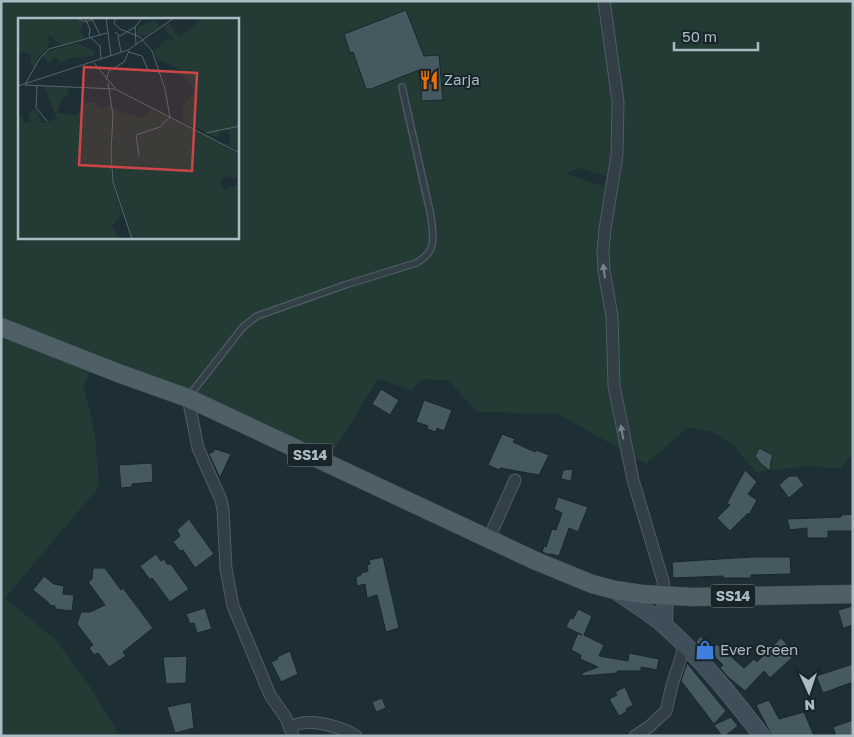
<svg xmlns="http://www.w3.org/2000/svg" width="854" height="737" font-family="'Golos Text',sans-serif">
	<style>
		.green { fill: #233a35; fill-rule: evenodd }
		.building { fill: #465961; stroke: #19262c }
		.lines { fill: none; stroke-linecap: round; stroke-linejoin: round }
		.lane-casing { stroke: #4f5d64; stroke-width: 8 }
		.street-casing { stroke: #4f5d64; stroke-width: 13 }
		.secondary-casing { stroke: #4f5d64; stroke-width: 18 }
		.primary-casing { stroke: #3e4b52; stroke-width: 19 }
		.lane { stroke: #323f46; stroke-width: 5.5 }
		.street { stroke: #323f46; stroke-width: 11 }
		.secondary { stroke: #3f4f59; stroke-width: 16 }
		.primary { stroke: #4f5f66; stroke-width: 18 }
		.oneway { fill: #75838b }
		.labels { text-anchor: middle; stroke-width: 4; stroke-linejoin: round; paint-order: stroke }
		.shield { fill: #17242a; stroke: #7f8e95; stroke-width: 1 }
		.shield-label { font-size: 14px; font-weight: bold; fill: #abbbc3 }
		.poi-label { font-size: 15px; fill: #abbbc3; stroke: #17242a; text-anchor: start }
		.inset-road { fill: none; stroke: #56666e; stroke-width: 1 }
		.view { fill: #cd4547; fill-opacity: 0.15; stroke: #cd4547; stroke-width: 2.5 }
		.inset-edge { fill: none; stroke: #abbbc3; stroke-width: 2.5 }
	</style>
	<rect width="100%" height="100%" fill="#1e2e35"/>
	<!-- green -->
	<g class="green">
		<path d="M1,1H601L615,119L610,177L579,168L566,174L603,186L605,181L618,184C628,122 618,63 610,1H853V451L850,457L840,469L810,466L756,472L733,445L712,432L688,427L646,464L559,414L476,412L449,381L423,379L412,390L378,379L331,455L1,318ZM19,19H238V238H19Z"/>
		<polygon points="1,334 90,370 84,387 95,434 99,487 5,598 56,640 87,682 120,736 1,736"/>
	</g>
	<!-- building -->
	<g class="building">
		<polygon points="406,10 424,56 439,55 443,100 422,101 419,70 371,89 366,89 353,52 350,53 344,34"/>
		<polygon points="381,389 399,400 390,415 372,404"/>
		<polygon points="424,400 452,410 444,431 437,428 436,432 427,429 428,426 416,422"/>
		<polygon points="502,434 515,439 513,442 535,452 536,450 549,455 539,475 500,468 499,470 488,465"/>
		<polygon points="759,448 773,455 771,461 770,471 761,464 755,456"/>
		<polygon points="215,449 231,454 220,478 208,452 212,453"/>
		<polygon points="152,463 153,482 132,484 132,487 121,488 119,465"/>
		<polygon points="573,469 571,481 561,479 563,470"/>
		<polygon points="745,470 757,482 748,494 757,500 749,515 748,513 730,531 717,518 730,505 727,503"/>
		<polygon points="789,476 797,476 804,485 789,498 779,485"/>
		<polygon points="558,497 588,507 578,532 569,528 559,556 550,554 550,555 542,552 544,546 546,547 552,529 556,530 562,513 554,509"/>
		<polygon points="853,514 853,531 828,531 828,538 807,538 807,528 790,530 787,519 841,517 841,515"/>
		<polygon points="189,519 214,554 195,568 183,550 180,551 173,542 180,536 177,530"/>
		<polygon points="156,554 161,561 164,559 168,565 170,563 189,589 170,602 152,578 150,580 140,566"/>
		<polygon points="383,557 399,628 386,632 377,595 367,598 365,584 357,586 356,577 361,575 361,573 368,571 367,565 370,564 369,560"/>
		<polygon points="751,557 790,557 791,574 751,575 751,578 723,578 723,576 673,578 672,562"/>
		<polygon points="93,568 105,568 121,590 123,588 153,628 123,652 126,656 109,667 98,653 94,655 89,648 93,645 77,624 81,612 90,612 105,605 88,582 92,579"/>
		<polygon points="44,576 54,584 64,586 63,594 74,595 72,611 55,609 55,606 49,605 49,603 33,590"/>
		<polygon points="853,606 853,625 843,628 838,610"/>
		<polygon points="205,608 212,629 197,633 194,623 190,624 186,614"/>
		<polygon points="578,609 592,616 584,635 604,645 599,656 628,661 629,653 659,659 657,670 641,667 641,671 617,671 618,673 583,676 582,673 598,667 580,659 581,655 571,650 578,633 582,635 566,627 570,618 573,619"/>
		<polygon points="701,636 712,649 717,644 744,668 754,659 757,662 781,638 796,654 770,678 764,671 745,691 727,676 720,668 723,665 709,651 707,653 696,642"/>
		<polygon points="290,651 298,674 281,682 271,662 278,659 277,657"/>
		<polygon points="187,656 186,683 166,684 163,657"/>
		<polygon points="687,663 726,711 714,724 681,681"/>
		<polygon points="853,664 853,682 823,693 816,676"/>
		<polygon points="625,687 633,705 626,709 627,711 619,716 609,699 617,695 615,692"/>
		<polygon points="382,698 386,708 376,712 372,702"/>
		<polygon points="769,700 779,719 804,712 814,736 772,736 756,705"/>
		<polygon points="191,702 194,728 175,733 167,707"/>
		<polygon points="731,717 738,726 725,736 722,736 714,725"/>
		<polygon points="853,720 853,736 836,736 833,727"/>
	</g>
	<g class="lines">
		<defs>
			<path id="lane" d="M189,396L243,327L257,316L345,285L416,263C438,251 433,238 431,216L402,87"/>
			<g id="street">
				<polyline points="604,1 618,101 617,155 605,229 603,251 604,271 612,316 614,386 633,480 663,581 665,596"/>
				<polyline points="188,398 198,448 221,500 223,510 226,569 233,606 270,695 286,718 293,736"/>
				<polyline points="489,538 515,480"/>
				<path d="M290,728C305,716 340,726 356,736"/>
				<polyline points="635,736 650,726 666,711 672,685 685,645"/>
			</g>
			<g id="secondary">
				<path d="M615,590C631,602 650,612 665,626C701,658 732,697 762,736"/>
				<polyline points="664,624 665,596"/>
			</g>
			<polyline id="primary" points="1,327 118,373 188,398 536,561 592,584 615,590 642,594 693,597 853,594"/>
		</defs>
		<!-- lane casing -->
		<use href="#lane" class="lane-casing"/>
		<!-- street casing -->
		<use href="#street" class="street-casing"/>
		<!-- secondary casing -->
		<use href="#secondary" class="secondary-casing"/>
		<!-- primary casing -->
		<use href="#primary" class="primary-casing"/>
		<!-- lane -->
		<use href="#lane" class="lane"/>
		<!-- street -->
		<use href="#street" class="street"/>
		<!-- secondary -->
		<use href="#secondary" class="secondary"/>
		<!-- primary -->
		<use href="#primary" class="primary"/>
	</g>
	<!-- one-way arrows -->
	<defs><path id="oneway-solid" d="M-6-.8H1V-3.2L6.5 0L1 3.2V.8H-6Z" transform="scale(1.25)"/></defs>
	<g class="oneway">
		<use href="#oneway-solid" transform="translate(604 271) rotate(-97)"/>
		<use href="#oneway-solid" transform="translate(622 432) rotate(-101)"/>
	</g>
	<!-- icons -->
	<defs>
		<symbol id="restaurant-bare" viewBox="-9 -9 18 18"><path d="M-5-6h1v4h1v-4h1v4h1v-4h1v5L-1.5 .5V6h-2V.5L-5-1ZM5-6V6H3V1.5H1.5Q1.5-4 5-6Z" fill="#e8710a" stroke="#17242a" stroke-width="2.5" paint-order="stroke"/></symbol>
		<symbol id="shop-bare" viewBox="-9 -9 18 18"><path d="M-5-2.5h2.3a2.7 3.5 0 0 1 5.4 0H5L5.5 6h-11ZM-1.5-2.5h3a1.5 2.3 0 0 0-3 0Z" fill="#3f7fe0" stroke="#17242a" stroke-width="2.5" paint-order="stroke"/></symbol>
	</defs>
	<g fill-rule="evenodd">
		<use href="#restaurant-bare" x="415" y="66" width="28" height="28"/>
		<use href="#shop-bare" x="691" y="636" width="28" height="28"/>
	</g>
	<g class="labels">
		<!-- shield labels -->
		<g class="shield">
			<rect x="287.5" y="443.5" width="45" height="23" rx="4"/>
			<rect x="710.5" y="584.5" width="45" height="23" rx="4"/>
		</g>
		<g class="shield-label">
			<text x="310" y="460">SS14</text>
			<text x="733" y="601">SS14</text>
		</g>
		<!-- poi labels -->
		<g class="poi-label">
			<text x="444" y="85">Zarja</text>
			<text x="720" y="655">Ever Green</text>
		</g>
	</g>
	<!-- overview -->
	<g transform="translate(18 18)">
		<rect width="221" height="221" fill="#1e2e35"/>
		<path d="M0,0L60,2L66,4L62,13L67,19L60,23L57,19L58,24L43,28L31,16L30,31L20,39L17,49L13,47V36L0,33ZM186,0H221V133L211,127L213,118L209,112L202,113L199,120L165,103L164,88L177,73L161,51L139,40L135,34L150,20L153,23L156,21L145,10L151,5L161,19ZM137,3L142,8L129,18L118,17L120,9ZM60,25L76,33V38L52,40L31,51L41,45L40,40L33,41L32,46L25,38L31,33ZM26,68L50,69L51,76L44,81L39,95L59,97L66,85H77L83,91L92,87L103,94L126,100L133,90L189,117L221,137V221H114L96,164L93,133L94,125L100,126L96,124H93L92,133L94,161L104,196L94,208L101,221H0V98H5V105H13L10,94L18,92L24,105L39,101ZM209,158L220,161L221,165L207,172L202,163Z" fill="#233a35" fill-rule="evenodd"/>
		<path class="inset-road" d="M58,0L68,4L77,0M67,0L72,11L71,18M88,0L93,38M98,0L96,5L102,11L122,19L134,33L147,71L152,99L142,109L118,117L121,138M74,1L82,17M97,14L102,18L117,9M71,18L82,28L83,41M100,18L103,34M118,27L117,9L124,0M111,34L124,38L130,52L141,54M76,45L97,70M88,62L91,53L106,44L111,33M90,65L95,97L93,135L95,164L114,221M7,66L22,40L31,31L89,15M7,67L97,71L222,135M19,67L18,90L29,103M0,68L110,32L156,0M188,115L222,108"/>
		<path class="view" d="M66,49L179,55L174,153L61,147Z"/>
		<rect width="221" height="221" class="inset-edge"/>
	</g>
	<!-- border -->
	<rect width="854" height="737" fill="none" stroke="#abbbc3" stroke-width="5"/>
	<!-- north arrow -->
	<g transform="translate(809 692) rotate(177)" stroke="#17242a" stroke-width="4" paint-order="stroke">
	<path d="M0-4L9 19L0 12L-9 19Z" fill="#abbbc3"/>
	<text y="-8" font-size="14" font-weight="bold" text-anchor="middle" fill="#abbbc3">N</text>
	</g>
	<!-- scale -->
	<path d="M674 42v8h84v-8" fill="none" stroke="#abbbc3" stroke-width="2.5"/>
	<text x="682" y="42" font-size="15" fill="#abbbc3" stroke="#17242a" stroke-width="4" paint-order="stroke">50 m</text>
</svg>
